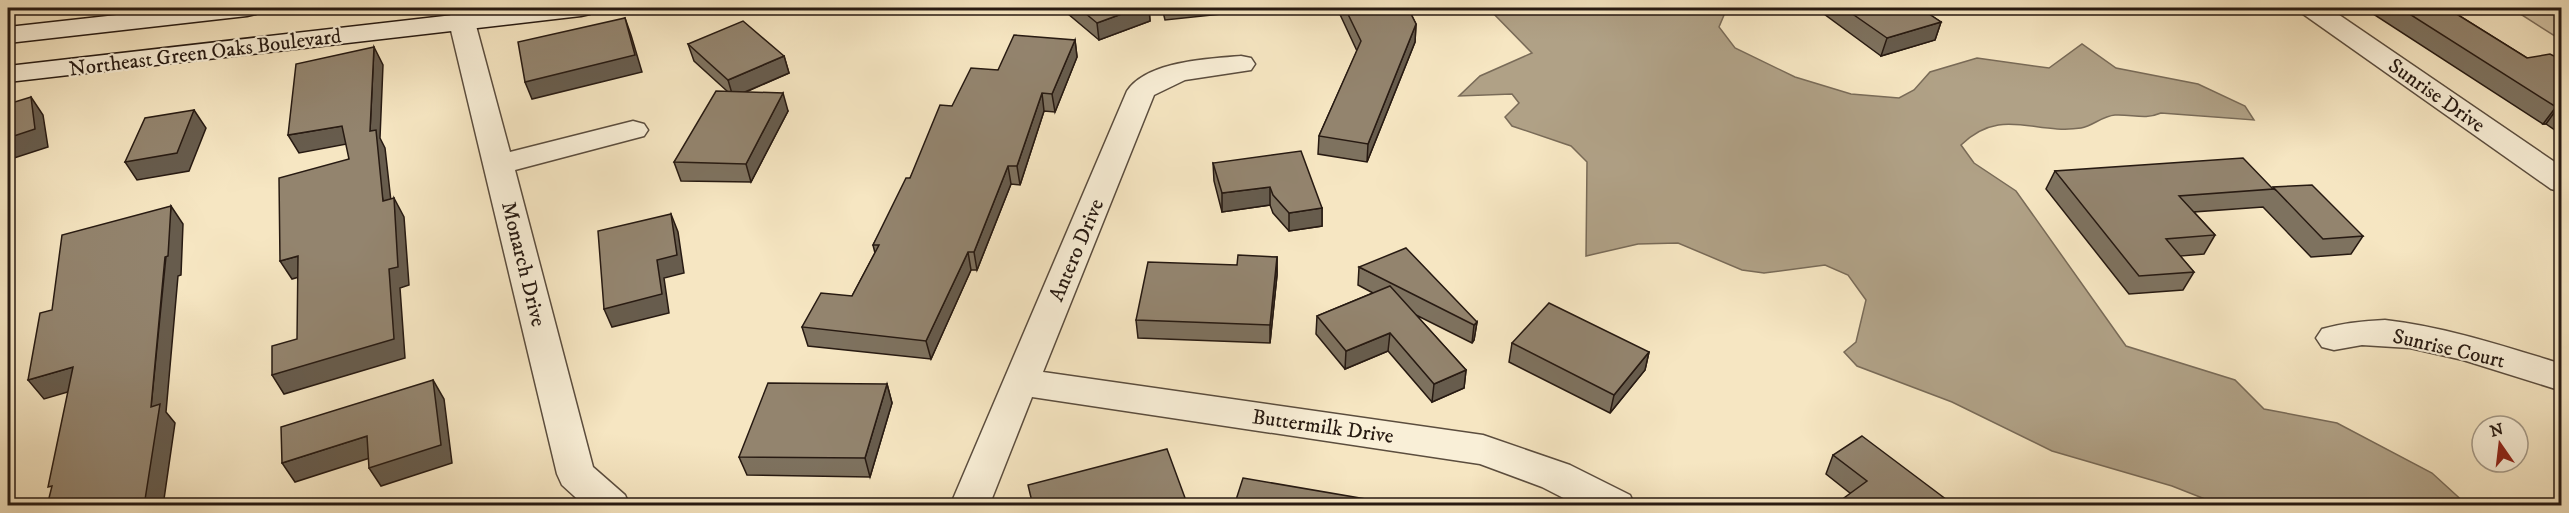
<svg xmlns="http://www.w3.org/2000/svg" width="2569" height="513" font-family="'IM FELL DW Pica',serif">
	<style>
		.green { fill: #d3c3a4; stroke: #7d6e5b; stroke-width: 1.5 }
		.water { fill: #b0a186; stroke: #796b58; stroke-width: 1.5 }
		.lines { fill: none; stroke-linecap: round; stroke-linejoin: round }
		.minor-casing { stroke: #5b4d3e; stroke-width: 3 }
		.secondary-casing { stroke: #271a12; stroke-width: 3 }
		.minor { fill: #f9efd7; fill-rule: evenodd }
		.secondary { fill: #f9efd7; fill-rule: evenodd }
		.wall { fill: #7e725f; stroke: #271a12; stroke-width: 1.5 }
		.shaded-wall { fill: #675c4d; stroke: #271a12; stroke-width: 1.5 }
		.building { fill: #93846e; stroke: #271a12; stroke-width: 1.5 }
		.labels { text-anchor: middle; stroke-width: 4.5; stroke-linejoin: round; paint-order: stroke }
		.street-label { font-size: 21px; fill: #271a12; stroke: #f9efd7 }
	</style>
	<rect width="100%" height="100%" fill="#f6e6c2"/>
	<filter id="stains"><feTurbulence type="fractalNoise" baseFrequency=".00333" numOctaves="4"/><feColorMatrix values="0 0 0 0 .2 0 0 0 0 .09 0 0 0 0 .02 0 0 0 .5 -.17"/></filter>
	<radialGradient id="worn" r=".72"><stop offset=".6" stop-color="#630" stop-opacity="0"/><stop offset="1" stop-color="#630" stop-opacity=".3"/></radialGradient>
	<!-- green -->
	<polygon class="green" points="2511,8 2561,8 2561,40"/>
	<!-- water -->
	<path class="water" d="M1488,8H1727L1719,27L1735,48L1795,77L1851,94L1899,98L1914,90L1930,72L1977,58L2049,68L2082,44L2116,68L2198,84L2245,106L2254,120L2161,113C2145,120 2132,114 2115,115C2102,116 2093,126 2081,128C2034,135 2001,106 1961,145L1974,163L2016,191L2126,346L2235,380L2264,409L2337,423L2432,473L2467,505H2220L2172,486L2052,451L1952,402L1857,366L1844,352L1856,342L1866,300L1848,275L1825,265L1764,273L1742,270L1678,243L1638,244L1586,256L1587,162L1571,146L1512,126L1505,117L1519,103L1512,94L1459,96L1480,76L1532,53Z"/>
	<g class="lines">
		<defs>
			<g id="minor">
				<polygon points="452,8 478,8 475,22 510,152 633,121 644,124 648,130 644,136 515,170 593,467 625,495 630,506 585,506 562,485 557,474 449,22"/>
				<polygon points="2299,8 2329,8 2562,167 2562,192 2551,189 2303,14"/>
				<path d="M1241,56L1251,58L1255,64L1251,70L1185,80L1154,95L1043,372L1483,435L1570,465L1630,495L1635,506H1579L1542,487L1480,464L1032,397L989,506H950L1127,91C1147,61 1208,59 1241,56Z"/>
				<path d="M2385,320C2446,327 2503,346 2562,364V391L2463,360L2410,348L2362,345L2334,350L2322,347L2316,338L2322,329C2343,323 2363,321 2385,320Z"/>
			</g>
			<g id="secondary">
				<polygon points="180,8 260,8 256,14 247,16 8,43 8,27"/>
				<polygon points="515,8 594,8 590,14 581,16 8,82 8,66"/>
			</g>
		</defs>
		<!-- minor casing -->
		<use href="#minor" class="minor-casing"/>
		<!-- secondary casing -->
		<use href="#secondary" class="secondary-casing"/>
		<!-- minor -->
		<use href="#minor" class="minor"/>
		<!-- secondary -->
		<use href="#secondary" class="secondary"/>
	</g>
	<!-- wall -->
	<g class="wall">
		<polygon points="1061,8 1149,8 1150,21 1099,40"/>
		<polygon points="1162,8 1259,8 1259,10 1165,20"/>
		<polygon points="1337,8 1408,8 1416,24 1415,42 1367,162 1318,154 1319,136 1357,51"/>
		<polygon points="1822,8 1920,8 1941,22 1935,40 1881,56 1820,11"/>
		<polygon points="2368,8 2447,8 2527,58 2562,60 2562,135 2546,124 2543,124 2367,10"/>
		<polygon points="1075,40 1077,57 1055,112 1044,111 1020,185 1011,184 977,270 971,270 931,359 808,346 802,327 852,296 875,253 873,245 910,178 952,106 998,70"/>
		<polygon points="688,44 784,56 789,73 746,92 788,111 751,182 681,181 674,162 727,91 694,61"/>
		<polygon points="1213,163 1322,208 1322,226 1289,231 1273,213 1270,205 1222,212 1214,181"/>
		<polygon points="2055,171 2272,188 2363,236 2351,254 2311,257 2263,207 2194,212 2215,235 2204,254 2180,256 2194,272 2183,290 2129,294 2046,189"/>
		<polygon points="1277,257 1277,275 1270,343 1138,338 1136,320 1237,265"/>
		<polygon points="1359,267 1477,322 1474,340 1472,343 1416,315 1466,370 1464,388 1432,402 1388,351 1345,369 1316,334 1317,316 1373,293 1358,285"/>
		<polygon points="1512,343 1649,352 1645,370 1610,413 1509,362"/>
		<polygon points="887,384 892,403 870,477 747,475 739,457"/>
		<polygon points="1833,455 1955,506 1850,493 1826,474"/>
	</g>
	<!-- shaded-wall -->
	<g class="shaded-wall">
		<polygon points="1138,8 1149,8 1150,21 1099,40 1097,23"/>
		<polygon points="625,18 631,35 642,72 532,99 525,82"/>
		<polygon points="1941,22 1935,40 1881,56 1887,38"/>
		<polygon points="1416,24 1415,42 1367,162 1368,144"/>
		<polygon points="1075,40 1077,57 1055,112 1052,94"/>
		<polygon points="374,47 383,65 380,138 385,148 393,219 383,201 370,131"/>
		<polygon points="784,56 789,73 733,97 728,80"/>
		<polygon points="783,93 788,111 751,182 746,164"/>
		<polygon points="1042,93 1044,111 1020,185 1017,166"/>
		<polygon points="31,97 43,115 48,147 8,160 8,138"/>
		<polygon points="2559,106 2546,124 2543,124 2556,107"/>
		<polygon points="194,110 206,128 189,171 137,180 125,162"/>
		<polygon points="342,126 352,143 299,153 288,135"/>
		<polygon points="1008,166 1011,184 977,270 974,252"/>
		<polygon points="1270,187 1270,205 1222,212 1222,193"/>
		<polygon points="394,198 404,217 409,285 400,288 405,358 284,394 272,375 389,269"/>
		<polygon points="171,206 183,224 181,275 178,276 166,412 175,423 163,506 144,506 151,407"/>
		<polygon points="1322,208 1322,226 1289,231 1289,213"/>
		<polygon points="671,214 678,232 684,273 664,278 669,313 612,327 604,309 657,260"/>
		<polygon points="968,252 971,270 931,359 926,341"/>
		<polygon points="298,256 309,274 292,279 280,261"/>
		<polygon points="1277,257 1277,275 1270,343 1270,325"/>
		<polygon points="1477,322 1474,340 1472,343 1474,325"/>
		<polygon points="1390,333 1388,351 1345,369 1346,351"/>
		<polygon points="1649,352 1645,370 1610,413 1614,395"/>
		<polygon points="73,367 88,386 44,399 28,380"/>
		<polygon points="1466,370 1464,388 1432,402 1434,384"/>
		<polygon points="433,380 444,399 452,463 381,486 369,468"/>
		<polygon points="887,384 892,403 870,477 865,458"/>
		<polygon points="367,436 379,455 295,482 282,463"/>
	</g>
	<!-- building -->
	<g class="building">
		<polygon points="1079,8 1138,8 1097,23"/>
		<polygon points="1345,8 1408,8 1416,24 1368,144 1319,136 1361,41"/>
		<polygon points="1844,8 1920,8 1941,22 1887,38"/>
		<polygon points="2400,8 2447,8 2527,58 2550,54 2562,60 2562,108 2559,106 2556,107"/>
		<polygon points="625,18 635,55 525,82 518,42"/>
		<polygon points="743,21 784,56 728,80 688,44"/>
		<polygon points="1014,35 1075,40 1052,94 1042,93 1017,166 1008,166 974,252 968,252 926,341 802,327 821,293 852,296 879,245 873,245 906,178 910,178 940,105 952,106 971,68 998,70"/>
		<polygon points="374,47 370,131 376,130 383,201 394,198 398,267 389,269 394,339 272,375 272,346 297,339 298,256 280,261 279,178 349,159 342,126 288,135 296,64"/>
		<polygon points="716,91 783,93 746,164 674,162"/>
		<polygon points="31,97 35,129 8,138 8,104"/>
		<polygon points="194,110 177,153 125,162 145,118"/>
		<polygon points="1301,151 1322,208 1289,213 1273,195 1270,187 1222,193 1213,163"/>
		<polygon points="2243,158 2273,189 2179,196 2215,235 2166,239 2194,272 2139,276 2055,171"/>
		<polygon points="2312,185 2363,236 2323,239 2273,187"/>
		<polygon points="171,206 168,256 165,257 151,407 160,404 144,506 47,506 52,486 48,487 73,367 28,380 40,313 52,310 62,235"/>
		<polygon points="671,214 677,255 657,260 662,294 604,309 598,231"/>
		<polygon points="1406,248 1477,322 1474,325 1359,267"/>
		<polygon points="1238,255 1277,257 1270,325 1136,320 1148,262 1237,265"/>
		<polygon points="1390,286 1466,370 1434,384 1390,333 1346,351 1317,316"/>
		<polygon points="1549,303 1649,352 1614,395 1512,343"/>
		<polygon points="433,380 441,445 369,468 367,436 282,463 281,427"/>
		<polygon points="768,383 887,384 865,458 739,457"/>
		<polygon points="1862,436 1955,506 1833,506 1867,481 1833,455"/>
		<polygon points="1167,449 1188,506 1033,506 1028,485"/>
		<polygon points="1243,478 1395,504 1400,506 1234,506"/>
	</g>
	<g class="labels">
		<!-- street labels -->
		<g class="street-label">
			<text transform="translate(205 52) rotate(-7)" y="7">Northeast Green Oaks Boulevard</text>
			<text transform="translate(2437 95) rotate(35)" y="7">Sunrise Drive</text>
			<text transform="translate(1076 250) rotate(-67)" y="7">Antero Drive</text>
			<text transform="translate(524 264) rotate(76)" y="7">Monarch Drive</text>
			<text transform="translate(2449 348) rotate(13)" y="7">Sunrise Court</text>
			<text transform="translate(1323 426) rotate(8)" y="7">Buttermilk Drive</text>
		</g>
	</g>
	<!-- margin -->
	<rect width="2569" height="513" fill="none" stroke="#f6e6c2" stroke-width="30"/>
	<rect x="9" y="9" width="2551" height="495" fill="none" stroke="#271a12" stroke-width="3"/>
	<rect x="15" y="15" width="2539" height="483" fill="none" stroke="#271a12" stroke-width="1.5"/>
	<!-- north arrow -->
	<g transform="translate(2500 444) rotate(346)"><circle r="28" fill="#f9efd7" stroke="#a59a88" stroke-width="1.5"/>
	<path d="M0-4.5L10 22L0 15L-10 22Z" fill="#8f2418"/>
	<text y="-9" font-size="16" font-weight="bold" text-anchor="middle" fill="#271a12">N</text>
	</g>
	<rect width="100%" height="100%" filter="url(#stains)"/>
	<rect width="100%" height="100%" fill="url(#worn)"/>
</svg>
